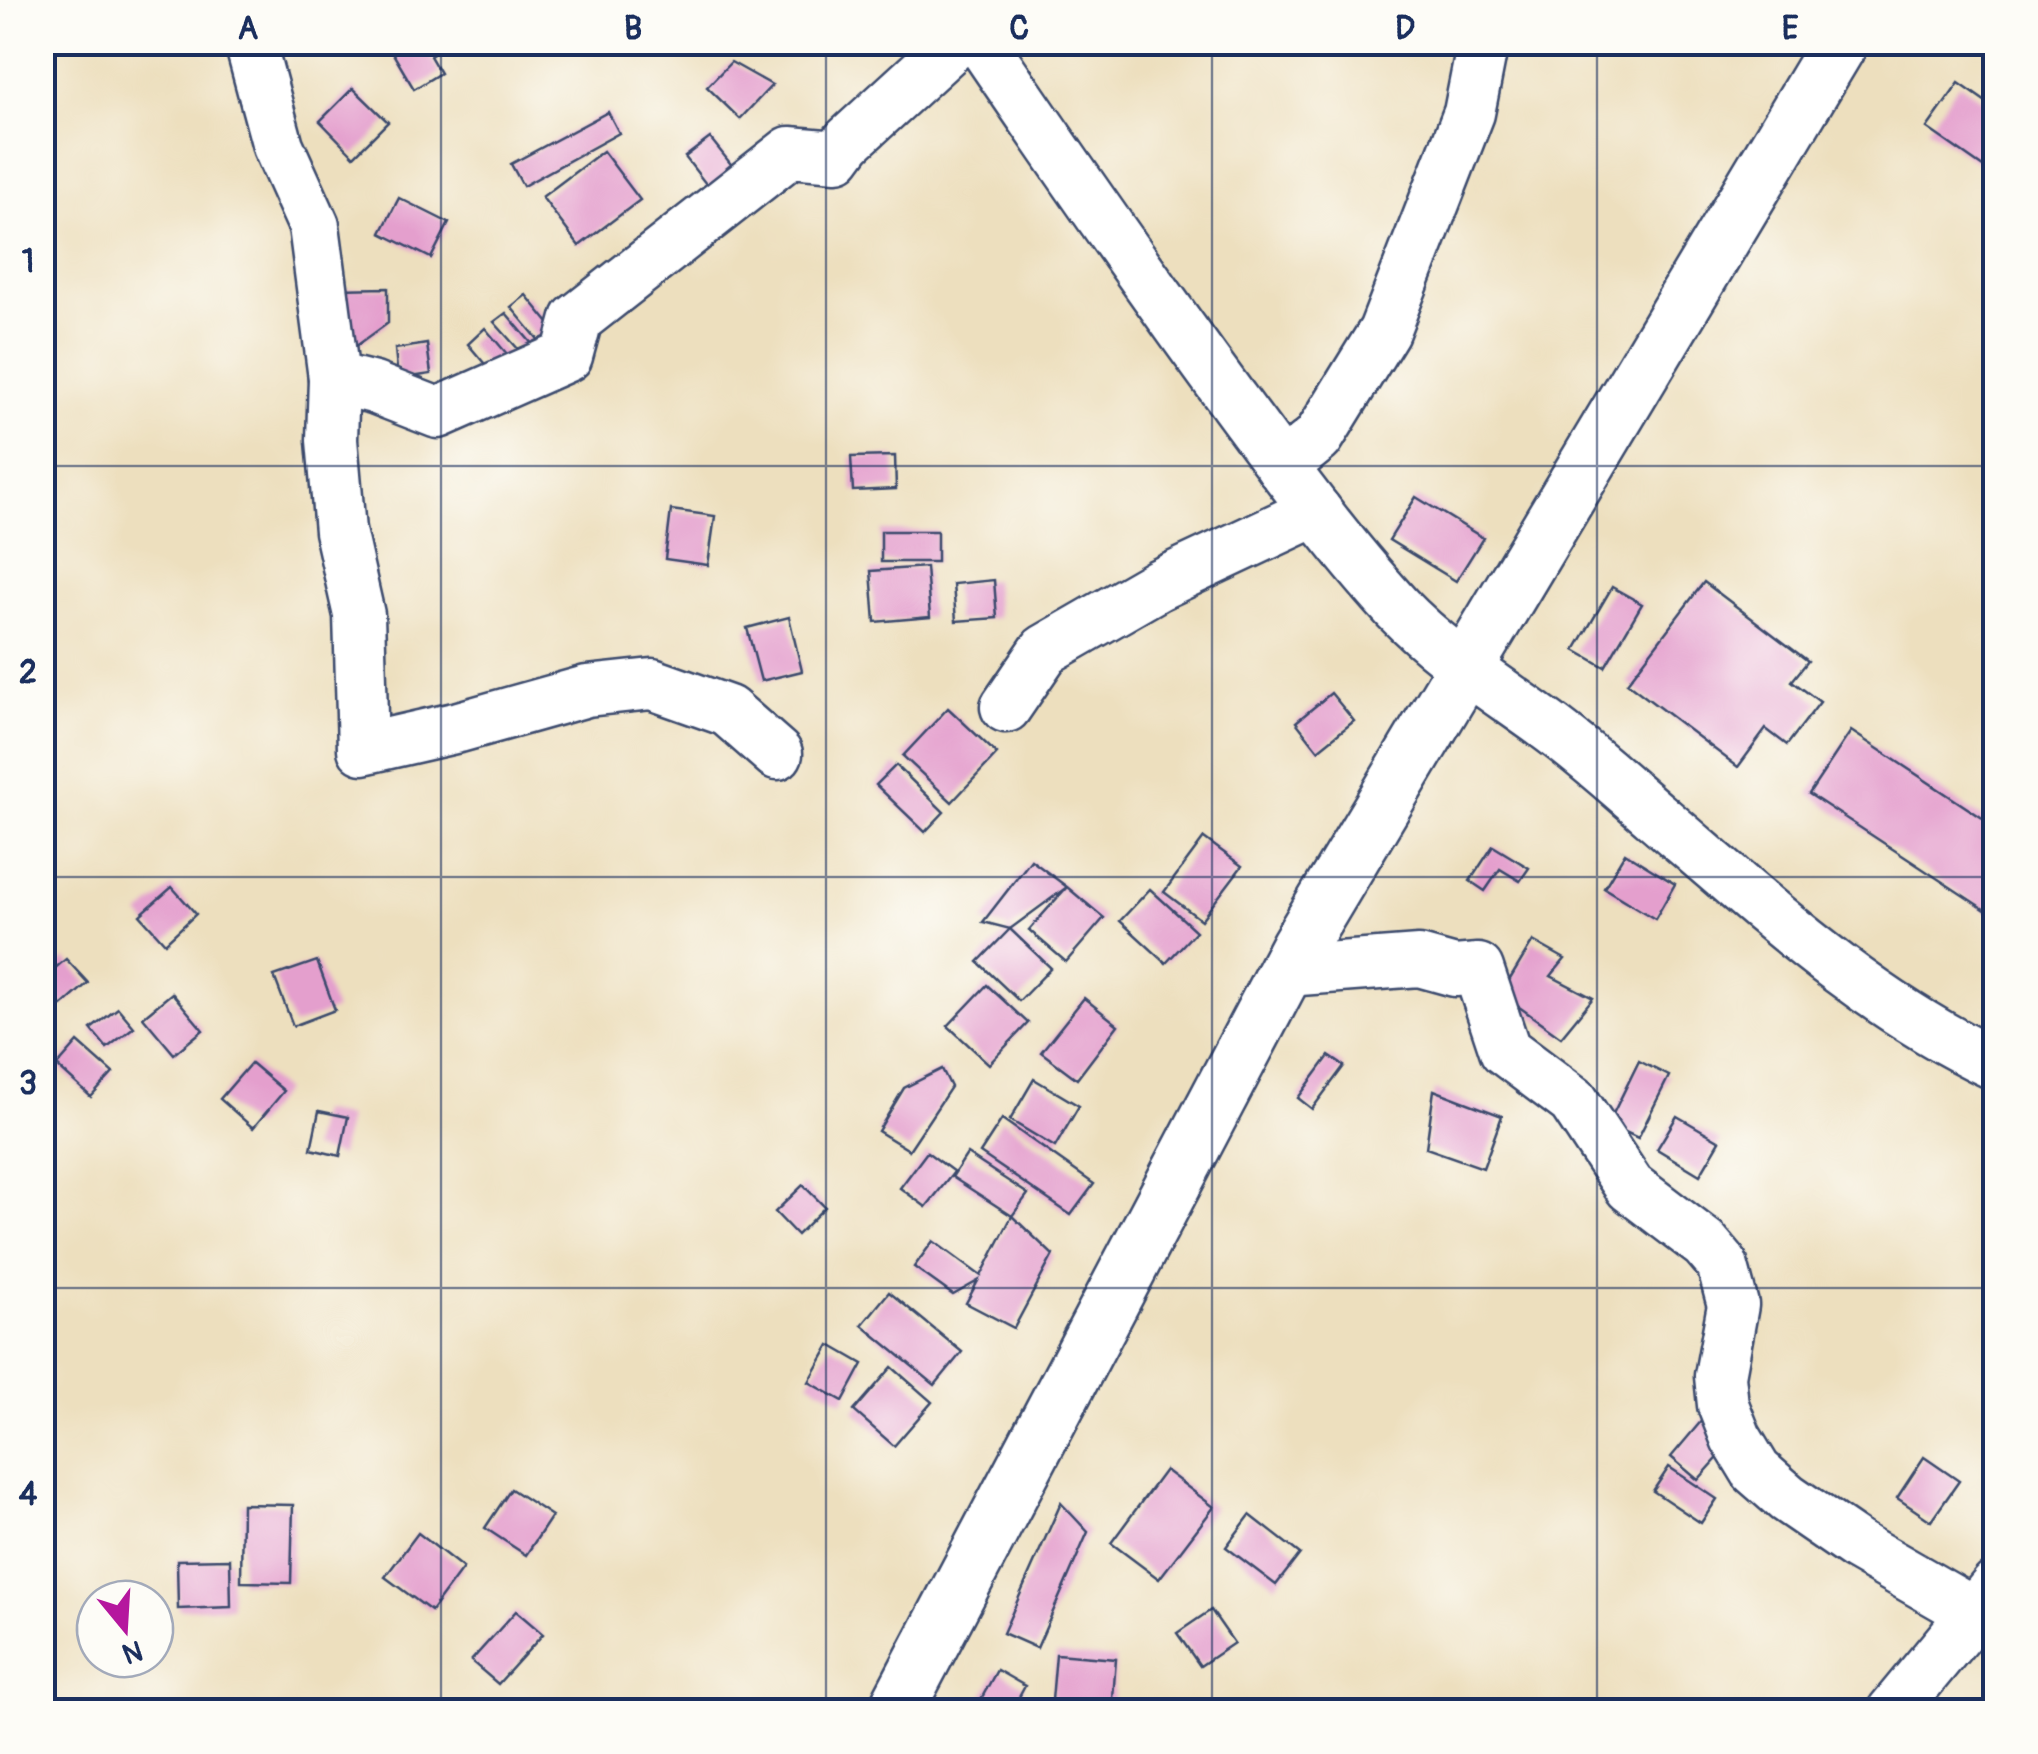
<svg xmlns="http://www.w3.org/2000/svg" width="2038" height="1754" font-family="Pangolin,sans-serif">
	<style>
		.building { fill: #e49fcd }
		.lines { fill: none; stroke-linecap: round; stroke-linejoin: round }
		.minor-casing { stroke: #3a496c; stroke-width: 55 }
		.major-casing { stroke: #3a496c; stroke-width: 60 }
		.minor { stroke: #fff; stroke-width: 50 }
		.major { stroke: #fff; stroke-width: 55 }
		.grid { fill: none; stroke: #1b2f5e; stroke-width: 2.5; stroke-opacity: 0.55 }
		.neatline { fill: none; stroke: #1b2f5e; stroke-width: 4 }
		.grid-label { font-size: 32px; text-anchor: middle; font-weight: bold; fill: #1b2f5e }
	</style>
	<rect width="100%" height="100%" fill="#fdfcf7"/>
	<filter id="ink" filterUnits="userSpaceOnUse"><feTurbulence type="fractalNoise" baseFrequency=".01" numOctaves="2"/><feDisplacementMap in="SourceGraphic" scale="20" xChannelSelector="R" yChannelSelector="G"/><feConvolveMatrix kernelMatrix="1 2 1 2 8 2 1 2 1" color-interpolation-filters="sRGB"/></filter>
	<filter id="wash" filterUnits="userSpaceOnUse"><feTurbulence type="fractalNoise" baseFrequency=".0048" numOctaves="4" result="noise"/><feDisplacementMap in="SourceGraphic" scale="40" xChannelSelector="R" yChannelSelector="G"/><feGaussianBlur stdDeviation="2.25" result="paint"/><feColorMatrix in="noise" values="0 0 0 0 0 0 0 0 0 0 0 0 0 0 0 0 0 1.4 0 .05"/><feComposite in="paint" operator="in"/></filter>
	<g filter="url(#wash)">
		<rect width="100%" height="100%" fill="#eddfbe"/>
		<g id="blocks">
			<!-- building -->
			<g class="building">
				<polygon points="410,42 448,42 449,45 430,56 440,73 414,89 392,52"/>
				<polygon points="731,62 772,85 740,119 707,87"/>
				<polygon points="1959,83 1996,109 1996,176 1927,128"/>
				<polygon points="353,88 388,122 354,156 320,121"/>
				<polygon points="608,112 619,133 523,186 511,164"/>
				<polygon points="710,138 738,173 713,193 685,157"/>
				<polygon points="603,151 640,200 579,246 542,197"/>
				<polygon points="399,198 449,223 431,258 381,233"/>
				<polygon points="388,288 388,323 337,360 336,289"/>
				<polygon points="526,295 562,339 547,350 511,307"/>
				<polygon points="506,313 538,351 528,360 494,322"/>
				<polygon points="485,328 513,361 495,376 468,344"/>
				<polygon points="427,344 431,374 398,379 395,349"/>
				<polygon points="895,456 896,489 853,491 851,457"/>
				<polygon points="1416,497 1483,538 1456,581 1389,540"/>
				<polygon points="671,510 715,516 708,565 665,559"/>
				<rect x="881" y="531" width="56" height="31"/>
				<polygon points="926,567 930,617 875,622 871,571"/>
				<polygon points="994,580 997,618 956,621 953,584"/>
				<polygon points="1704,582 1808,661 1792,681 1820,702 1787,745 1766,729 1738,767 1627,683"/>
				<polygon points="1612,587 1642,604 1605,667 1575,650"/>
				<polygon points="789,617 802,671 761,681 747,628"/>
				<polygon points="1331,693 1354,721 1318,750 1296,722"/>
				<polygon points="948,708 997,754 952,802 903,756"/>
				<polygon points="1851,731 1996,827 1996,917 1809,794"/>
				<polygon points="896,765 944,812 925,832 876,785"/>
				<polygon points="1204,838 1242,866 1201,920 1164,892"/>
				<polygon points="1493,846 1529,868 1520,881 1500,869 1485,891 1470,881"/>
				<polygon points="1625,853 1675,884 1655,919 1604,888"/>
				<polygon points="1031,860 1067,887 1104,918 1066,962 1029,930 1067,887 1010,929 983,922"/>
				<polygon points="172,887 196,914 165,943 140,915"/>
				<polygon points="1150,889 1196,931 1166,963 1120,921"/>
				<polygon points="1010,929 1051,968 1019,1001 978,962"/>
				<polygon points="1533,941 1565,959 1551,976 1593,998 1561,1037 1501,994"/>
				<polygon points="66,959 88,983 62,1006 42,984 42,979"/>
				<polygon points="317,961 335,1010 293,1026 274,976"/>
				<polygon points="987,985 1028,1023 989,1064 948,1026"/>
				<polygon points="172,993 203,1030 174,1054 143,1017"/>
				<polygon points="1084,998 1118,1025 1077,1079 1041,1052"/>
				<polygon points="118,1008 134,1027 107,1048 91,1029"/>
				<polygon points="78,1042 113,1073 91,1097 57,1066"/>
				<polygon points="1329,1056 1344,1066 1312,1109 1298,1098"/>
				<polygon points="1639,1061 1669,1076 1638,1138 1608,1124"/>
				<polygon points="251,1063 284,1091 253,1128 220,1099"/>
				<polygon points="942,1069 951,1087 909,1150 878,1131 904,1088"/>
				<polygon points="1034,1079 1079,1106 1055,1147 1010,1120"/>
				<polygon points="1434,1090 1502,1116 1483,1168 1426,1148"/>
				<polygon points="319,1111 348,1117 340,1156 311,1149"/>
				<polygon points="1677,1116 1720,1141 1700,1175 1657,1149"/>
				<polygon points="1002,1119 1094,1184 1071,1215 980,1153"/>
				<polygon points="927,1152 954,1172 926,1207 900,1188"/>
				<polygon points="967,1154 1028,1194 1012,1216 1053,1255 1014,1328 966,1303 978,1281 953,1295 914,1267 933,1241 981,1276 1012,1216 952,1177"/>
				<polygon points="803,1185 825,1207 797,1235 775,1212"/>
				<polygon points="889,1292 962,1352 935,1385 862,1325"/>
				<polygon points="830,1345 863,1364 843,1401 809,1382"/>
				<polygon points="892,1367 932,1402 894,1446 854,1411"/>
				<polygon points="1703,1419 1731,1443 1698,1480 1671,1457"/>
				<polygon points="1924,1457 1959,1481 1931,1521 1897,1498"/>
				<polygon points="1669,1467 1717,1499 1701,1523 1653,1491"/>
				<polygon points="1165,1470 1214,1507 1159,1579 1111,1543"/>
				<polygon points="511,1489 552,1516 526,1555 485,1528"/>
				<polygon points="1061,1503 1088,1532 1037,1648 1003,1633"/>
				<polygon points="242,1504 293,1505 291,1583 241,1582"/>
				<polygon points="1250,1515 1300,1554 1276,1585 1226,1547"/>
				<polygon points="418,1533 463,1568 431,1611 385,1577"/>
				<polygon points="230,1559 231,1607 178,1609 177,1560"/>
				<polygon points="1211,1610 1234,1643 1200,1666 1177,1633"/>
				<polygon points="516,1611 543,1634 498,1684 471,1661"/>
				<polygon points="1056,1654 1116,1659 1112,1712 1051,1712"/>
				<polygon points="997,1670 1025,1686 1011,1712 974,1712"/>
			</g>
		</g>
	</g>
	<g filter="url(#ink)">
		<use href="#blocks" fill-opacity="0" stroke="#3a496c" stroke-width="2.5"/>
		<g class="lines">
			<defs>
				<g id="minor">
					<polyline points="250,42 278,146 314,226 334,378 374,388 438,413 567,356 577,319 790,152 837,156 848,141 956,42"/>
					<path d="M981,42C1062,161 1144,279 1229,395C1282,467 1336,541 1397,608C1441,654 1494,687 1545,724C1584,752 1620,785 1656,816C1764,908 1865,1003 1996,1065"/>
					<polyline points="334,378 332,440 340,531 359,615 363,749 459,727 587,691 652,684 728,711 777,754"/>
					<polyline points="1282,467 1318,438 1384,331 1469,113 1483,42"/>
					<polyline points="1006,707 1045,650 1158,585 1316,511"/>
					<polyline points="1286,971 1419,961 1455,971 1478,969 1505,1050 1573,1101 1630,1187 1705,1244 1722,1264 1733,1305 1720,1376 1723,1405 1736,1438 1756,1471 1787,1498 1857,1546 1972,1612"/>
					<polyline points="1892,1712 1996,1586"/>
				</g>
				<polyline id="major" points="895,1712 1298,947 1840,42"/>
			</defs>
			<!-- minor casing -->
			<use href="#minor" class="minor-casing"/>
			<!-- major casing -->
			<use href="#major" class="major-casing"/>
			<!-- minor -->
			<use href="#minor" class="minor"/>
			<!-- major -->
			<use href="#major" class="major"/>
		</g>
	</g>
	<!-- grid -->
	<path class="grid" d="M441,42V1712M826,42V1712M1212,42V1712M1597,42V1712M42,466H1996M42,877H1996M42,1288H1996"/>
	<!-- margin -->
	<rect width="2038" height="1754" fill="none" stroke="#fdfcf7" stroke-width="110"/>
	<!-- north arrow -->
	<g transform="translate(125 1629) rotate(162)"><circle r="48" fill="#fdfcf7" stroke="#a3aaba" stroke-width="2.5"/>
	<path d="M0-8L18 38L0 25L-18 38Z" fill="#b5179e"/>
	<text y="-15" font-size="28" font-weight="bold" text-anchor="middle" fill="#1b2f5e">N</text>
	</g>
	<rect x="55" y="55" width="1928" height="1644" class="neatline"/>
	<g class="grid-label">
		<text x="248" y="39">A</text>
		<text x="633" y="39">B</text>
		<text x="1019" y="39">C</text>
		<text x="1405" y="39">D</text>
		<text x="1790" y="39">E</text>
		<text x="28" y="272">1</text>
		<text x="28" y="683">2</text>
		<text x="28" y="1094">3</text>
		<text x="28" y="1505">4</text>
	</g>
</svg>
